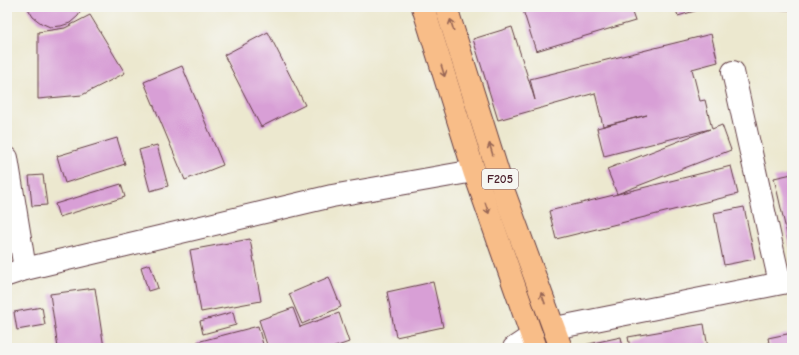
<svg xmlns="http://www.w3.org/2000/svg" width="799" height="355" font-family="'Comic Neue',sans-serif">
	<style>
		.building { fill: #d89fd6 }
		.lines { fill: none; stroke-linecap: round; stroke-linejoin: round }
		.minor-casing { stroke: #623d44; stroke-width: 24 }
		.primary-casing { stroke: #623d44; stroke-width: 24 }
		.minor { stroke: #fff; stroke-width: 22 }
		.primary { stroke: #f8bd88; stroke-width: 22 }
		.oneway { stroke: #986655 }
		.labels { text-anchor: middle; stroke-width: 3; stroke-linejoin: round; paint-order: stroke }
		.shield { fill: #f6f6f2; stroke: #7e6067; stroke-width: 1 }
		.shield-label { font-size: 12px; font-weight: bold; fill: #4a1f2b }
	</style>
	<rect width="100%" height="100%" fill="#f6f6f2"/>
	<filter id="ink" filterUnits="userSpaceOnUse"><feTurbulence type="fractalNoise" baseFrequency=".025" numOctaves="2"/><feDisplacementMap in="SourceGraphic" scale="8" xChannelSelector="R" yChannelSelector="G"/><feConvolveMatrix kernelMatrix="1 2 1 2 8 2 1 2 1" color-interpolation-filters="sRGB"/></filter>
	<filter id="wash" filterUnits="userSpaceOnUse"><feTurbulence type="fractalNoise" baseFrequency=".012" numOctaves="4" result="noise"/><feDisplacementMap in="SourceGraphic" scale="16" xChannelSelector="R" yChannelSelector="G"/><feGaussianBlur stdDeviation="0.9" result="paint"/><feColorMatrix in="noise" values="0 0 0 0 0 0 0 0 0 0 0 0 0 0 0 0 0 1.4 0 .05"/><feComposite in="paint" operator="in"/></filter>
	<g filter="url(#wash)">
		<rect width="100%" height="100%" fill="#ece8cf"/>
		<g id="blocks">
			<!-- building -->
			<g class="building">
				<polygon points="27,7 83,7 78,16 70,23 61,26 50,27 41,23 33,17"/>
				<polygon points="522,7 630,7 635,21 536,51"/>
				<polygon points="675,7 708,7 678,16"/>
				<polygon points="741,7 792,7 792,10 741,8"/>
				<polygon points="90,15 125,73 82,95 38,99 38,32 65,28"/>
				<polygon points="512,27 535,100 530,79 711,34 718,62 692,69 700,101 705,100 712,129 722,125 731,150 617,194 607,169 710,129 604,156 597,128 647,115 603,126 595,93 498,120 473,39"/>
				<polygon points="268,32 305,105 261,127 224,55"/>
				<polygon points="182,66 223,165 185,180 144,82"/>
				<polygon points="117,138 125,164 65,183 57,156"/>
				<polygon points="157,145 168,186 150,191 139,150"/>
				<polygon points="731,166 738,194 556,239 549,211"/>
				<polygon points="792,174 792,246 790,247 774,178"/>
				<polygon points="43,175 47,205 32,206 29,176"/>
				<polygon points="121,184 125,197 59,217 55,204"/>
				<polygon points="744,207 755,259 724,265 714,213"/>
				<polygon points="250,239 261,301 201,312 190,250"/>
				<polygon points="150,264 158,288 148,291 141,267"/>
				<polygon points="329,277 341,307 302,324 289,294"/>
				<polygon points="433,282 443,327 396,337 387,292"/>
				<polygon points="95,288 104,348 58,348 50,294"/>
				<polygon points="42,307 45,325 17,330 14,312"/>
				<polygon points="293,308 300,327 339,313 349,342 332,348 268,348 259,320"/>
				<polygon points="233,312 236,325 203,334 200,321"/>
				<polygon points="704,324 708,348 630,348 628,337"/>
				<polygon points="258,326 264,348 198,348 197,342"/>
				<polygon points="792,333 792,348 770,348 768,338"/>
				<polygon points="621,337 623,348 584,348 584,345"/>
			</g>
		</g>
	</g>
	<g filter="url(#ink)">
		<use href="#blocks" fill-opacity="0" stroke="#623d44" stroke-width="1"/>
		<g class="lines">
			<defs>
				<g id="minor">
					<polyline points="733,72 780,283"/>
					<polyline points="7,158 25,269"/>
					<polyline points="7,275 25,269 332,196 474,171"/>
					<polyline points="555,328 792,281"/>
					<polyline points="514,348 532,336"/>
				</g>
				<g id="primary">
					<polyline points="423,7 474,171 536,348"/>
					<polyline points="446,7 504,192 561,348"/>
				</g>
			</defs>
			<!-- minor casing -->
			<use href="#minor" class="minor-casing"/>
			<!-- primary casing -->
			<use href="#primary" class="primary-casing"/>
			<!-- minor -->
			<use href="#minor" class="minor"/>
			<!-- primary -->
			<use href="#primary" class="primary"/>
		</g>
		<!-- one-way arrows -->
		<defs><path id="oneway-shaft" d="M-6 0H5M1.5-3L5.5 0L1.5 3" fill="none" stroke-width="1.6" stroke-linecap="round" stroke-linejoin="round"/></defs>
		<g class="oneway">
			<use href="#oneway-shaft" transform="translate(452 25) rotate(-107)"/>
			<use href="#oneway-shaft" transform="translate(443 71) rotate(73)"/>
			<use href="#oneway-shaft" transform="translate(491 149) rotate(-107)"/>
			<use href="#oneway-shaft" transform="translate(487 208) rotate(71)"/>
			<use href="#oneway-shaft" transform="translate(543 298) rotate(-110)"/>
		</g>
	</g>
	<g class="labels">
		<!-- shield labels -->
		<rect class="shield" x="482" y="169" width="36" height="20" rx="3"/>
		<g class="shield-label">
			<text x="500" y="183">F205</text>
		</g>
	</g>
	<!-- margin -->
	<rect width="799" height="355" fill="none" stroke="#f6f6f2" stroke-width="24"/>
</svg>
